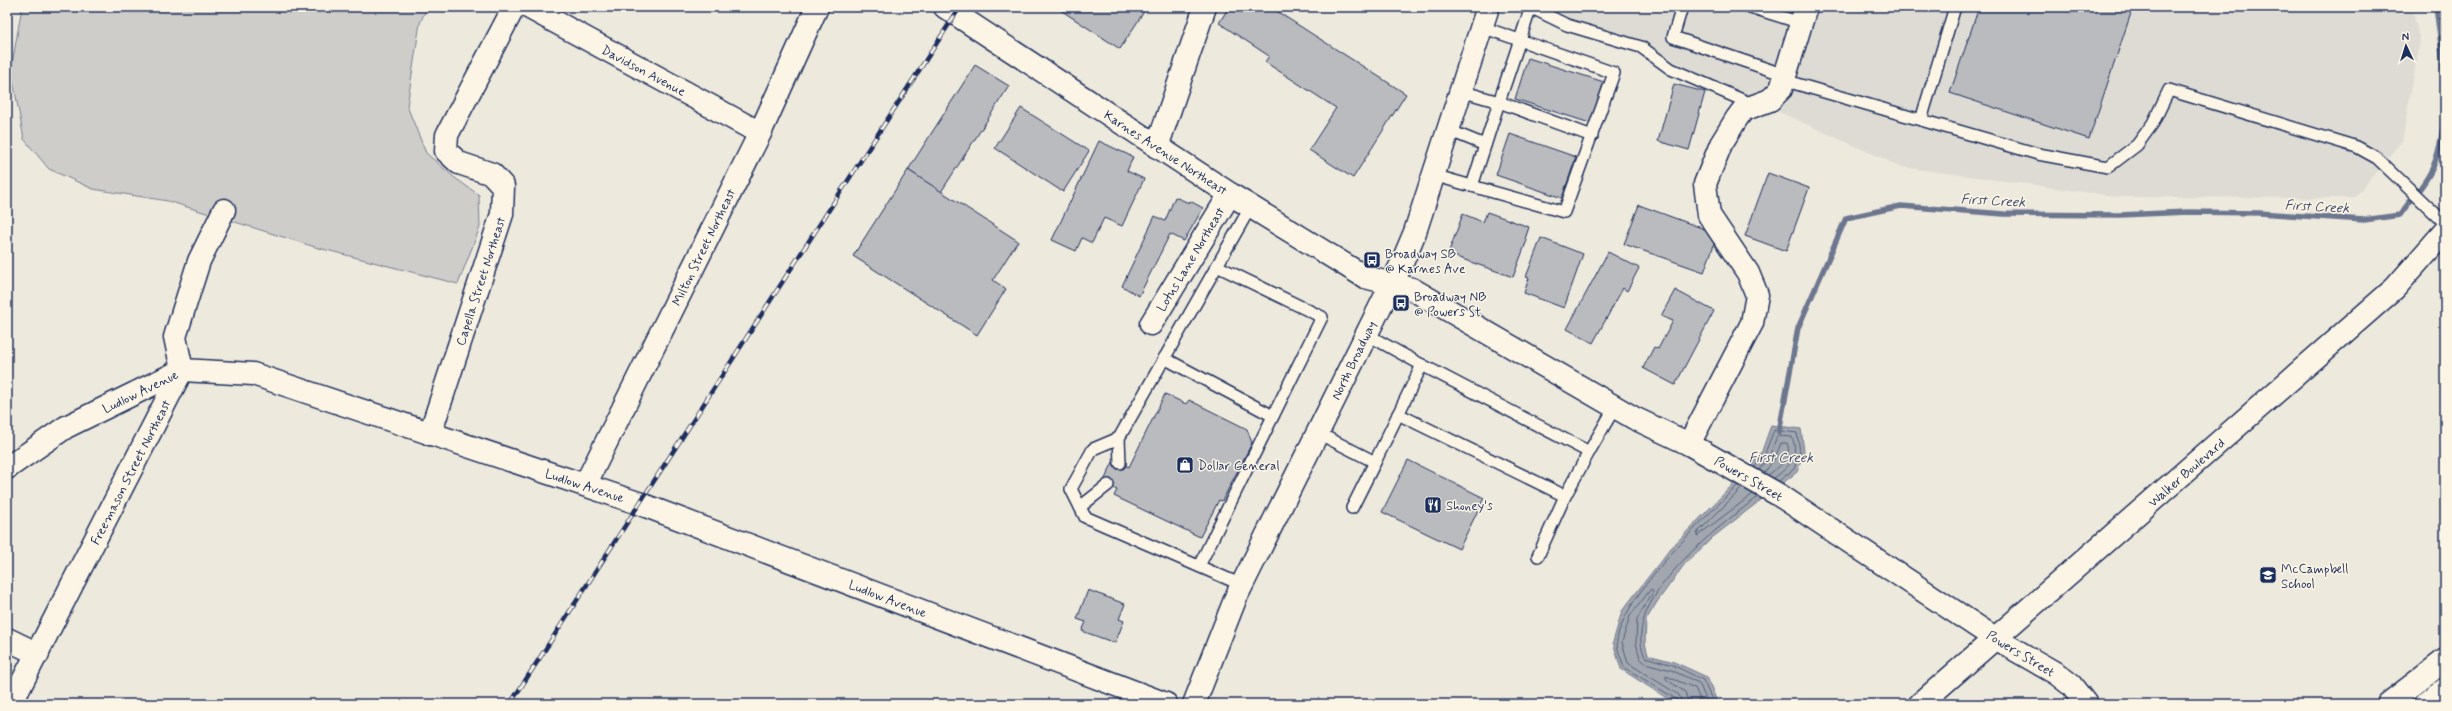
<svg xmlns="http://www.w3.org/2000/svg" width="2452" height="711" font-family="Mynerve,sans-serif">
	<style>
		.built { fill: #dedbd4 }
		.green { fill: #cfcdca; stroke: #757e94 }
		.water { fill: #a2a7af; stroke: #6c778f }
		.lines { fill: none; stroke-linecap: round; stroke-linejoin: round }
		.shore { stroke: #515f7e; stroke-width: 1 }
		.stream { stroke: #6c778f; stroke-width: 5.5 }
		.building { fill: #babbbe; stroke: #1b2f5e }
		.service-casing { stroke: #1b2f5e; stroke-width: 14 }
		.minor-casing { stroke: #1b2f5e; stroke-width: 25 }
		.primary-casing { stroke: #1b2f5e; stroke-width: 25 }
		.service { stroke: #fcf5e5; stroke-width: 11 }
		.minor { stroke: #fcf5e5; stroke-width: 22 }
		.primary { stroke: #fcf5e5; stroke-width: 22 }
		.rail-casing { stroke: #1b2f5e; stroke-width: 4.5 }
		.rail { stroke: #fcf5e5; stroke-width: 3; stroke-dasharray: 9; stroke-linecap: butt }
		.labels { text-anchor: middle; stroke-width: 3; stroke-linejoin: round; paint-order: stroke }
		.street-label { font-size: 13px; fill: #1b2f5e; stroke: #fcf5e5 }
		.poi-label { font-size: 13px; fill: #1b2f5e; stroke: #fcf5e5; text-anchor: start }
		.water-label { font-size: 14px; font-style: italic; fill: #445376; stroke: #fcf5e5 }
	</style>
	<rect width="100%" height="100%" fill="#eee9dd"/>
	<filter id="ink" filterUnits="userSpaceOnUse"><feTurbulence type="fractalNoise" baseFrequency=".025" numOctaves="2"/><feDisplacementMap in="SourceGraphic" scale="8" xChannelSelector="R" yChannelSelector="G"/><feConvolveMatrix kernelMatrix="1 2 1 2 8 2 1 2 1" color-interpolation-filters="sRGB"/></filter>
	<g filter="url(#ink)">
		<!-- built -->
		<polygon class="built" points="1544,7 2412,7 2420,42 2402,141 2354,198 2120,197 1902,167"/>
		<!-- green -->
		<polygon class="green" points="22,7 427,7 420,23 407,106 426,153 455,178 479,195 480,227 458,284 315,247 168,201 93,189 49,169 24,139 11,70"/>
		<!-- water -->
		<polygon class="water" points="1771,425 1801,429 1804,451 1797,472 1713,537 1684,565 1657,602 1646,620 1645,643 1648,655 1674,662 1707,677 1718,704 1676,704 1621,669 1613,642 1622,611 1670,549 1749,468 1762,451"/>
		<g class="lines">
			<!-- shore -->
			<g class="shore">
				<polyline points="1755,467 1765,453 1774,430 1797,433 1800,451 1794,469 1779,481"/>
				<path d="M1759,470L1770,455L1777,436L1792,437C1800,457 1788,468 1774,478"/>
				<path d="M1764,473L1775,458L1781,443H1787C1793,458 1779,467 1768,475"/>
				<polyline points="1742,488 1697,533 1697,536 1753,494"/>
				<path d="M1678,704L1676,699L1624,667C1622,660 1616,648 1617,640C1625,593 1703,520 1738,485"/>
				<polyline points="1683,704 1679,695 1628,663 1622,642 1630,616 1651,589 1653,592 1637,619 1636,643 1640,658 1645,663 1671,670 1699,683 1708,704"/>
				<polyline points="1689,704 1685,692 1666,679 1666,676 1695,688 1702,704"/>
				<path d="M1714,704L1703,680L1673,665L1645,657C1619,601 1719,526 1758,497"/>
			</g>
			<!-- stream -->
			<path class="stream" d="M1779,432L1798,328L1846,218L1901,206L2004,214L2120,215L2188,212L2259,213L2364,220L2400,215C2410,200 2426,184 2433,167C2452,122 2443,55 2436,7"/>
		</g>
		<!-- building -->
		<g class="building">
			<polygon points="1060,7 1147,7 1120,49 1059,9"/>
			<polygon points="1229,7 1270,7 1406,94 1353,178 1309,150 1336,108 1265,62 1269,56 1219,23"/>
			<polygon points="1979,7 2133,7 2089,139 1950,93"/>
			<polygon points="1528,58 1604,82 1590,123 1515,99"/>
			<polygon points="975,65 1009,86 941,192 908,170"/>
			<polygon points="1674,84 1705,92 1689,150 1658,141"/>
			<polygon points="1021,108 1089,151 1063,192 995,148"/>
			<polygon points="1510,134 1576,157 1562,198 1496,175"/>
			<polygon points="1099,141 1133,157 1127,171 1144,179 1122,226 1104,218 1092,243 1082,238 1076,251 1052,240"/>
			<polygon points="908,170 1018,241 993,280 1006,289 977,335 853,256"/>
			<polygon points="1768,173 1809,188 1786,251 1745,236"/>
			<polygon points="1175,197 1189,203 1190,201 1203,208 1184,241 1170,234 1139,296 1122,286 1155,216 1165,221"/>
			<polygon points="1639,205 1718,234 1704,272 1624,244"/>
			<polygon points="1487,212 1529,227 1525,239 1527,240 1513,277 1448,254 1463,214 1483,222"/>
			<polygon points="1541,238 1583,254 1564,308 1524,293 1529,278 1526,277"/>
			<polygon points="1608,252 1639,268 1627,291 1623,288 1593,343 1567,329"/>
			<polygon points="1675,290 1714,311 1675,385 1643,368 1654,347 1658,349 1673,321 1661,316"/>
			<polygon points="1165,394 1186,404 1189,400 1247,429 1252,443 1222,501 1219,500 1200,537 1114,496 1117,490 1103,483 1114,460 1129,467"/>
			<polygon points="1408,460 1484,498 1459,549 1382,512"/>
			<polygon points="1088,590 1125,604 1119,619 1124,621 1115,643 1082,631 1086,622 1077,619"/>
		</g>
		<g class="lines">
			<defs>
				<g id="service">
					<polyline points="1531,7 1499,102 1592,136"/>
					<polyline points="1682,7 1673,37 1785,75"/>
					<polyline points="1750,7 1801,23"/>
					<polyline points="1955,7 1921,120 2038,154 2108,167 2137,145 2153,123 2169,90 2357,147 2377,158 2445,223"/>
					<polyline points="1532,8 1567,25 1641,47 1671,69 1754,105"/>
					<polyline points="1783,80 1921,120"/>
					<polyline points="1461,91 1499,102 1472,186"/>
					<polyline points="1448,130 1485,145"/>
					<polyline points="1433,175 1564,212 1614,73 1482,27"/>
					<polyline points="1366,334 1422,365"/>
					<polyline points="1164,358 1273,416"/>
					<polyline points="1398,414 1565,496 1589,452"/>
					<polyline points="1318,433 1375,462 1352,508"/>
					<polyline points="1119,438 1120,463"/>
					<polyline points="1375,462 1422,365 1589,452 1615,407"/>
					<polyline points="1080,507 1108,485"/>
					<polyline points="1538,556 1565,496"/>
					<polyline points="1199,566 1322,317 1217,266"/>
					<polyline points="1242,585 1085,517 1071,489 1093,449 1119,438 1251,206"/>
				</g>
				<g id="minor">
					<polyline points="528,7 760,133"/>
					<polyline points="945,7 1230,194 1365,277 1412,289 1634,418 1689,444 1779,495 1996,639 2057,674 2071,685 2086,704"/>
					<polyline points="1157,147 1205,7"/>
					<polyline points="1151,324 1230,194"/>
					<polyline points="430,434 502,214 503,186 492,174 459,163 446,151 447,135 514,7"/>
					<polyline points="1689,444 1752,323 1757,295 1748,273 1709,215 1705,184 1721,144 1737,118 1743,110 1770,100 1781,89 1806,7"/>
					<polyline points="7,468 66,427 182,370 253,374 638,503 1166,704"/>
					<polyline points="585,485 760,133 817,7"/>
					<polyline points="7,639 38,654"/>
					<polyline points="11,704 182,370 175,337 199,261 224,210"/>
					<polyline points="1920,704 2395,288 2445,231"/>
					<polyline points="2388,704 2445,660"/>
					<polyline points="2425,704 2445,689"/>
				</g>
				<polyline id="primary" points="1194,704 1236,597 1402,263 1415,232 1488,7"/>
			</defs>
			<!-- service casing -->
			<use href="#service" class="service-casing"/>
			<!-- minor casing -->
			<use href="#minor" class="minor-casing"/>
			<!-- primary casing -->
			<use href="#primary" class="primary-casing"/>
			<!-- service -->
			<use href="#service" class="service"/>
			<!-- minor -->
			<use href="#minor" class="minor"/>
			<!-- primary -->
			<use href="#primary" class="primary"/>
			<defs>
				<polyline id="rail" points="510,704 960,7"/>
			</defs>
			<!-- rail casing -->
			<use href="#rail" class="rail-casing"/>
			<!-- rail -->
			<use href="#rail" class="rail"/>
		</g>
	</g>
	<!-- icons -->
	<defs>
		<symbol id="bus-square" viewBox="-11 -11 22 22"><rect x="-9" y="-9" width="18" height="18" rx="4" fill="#1b2f5e" stroke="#fcf5e5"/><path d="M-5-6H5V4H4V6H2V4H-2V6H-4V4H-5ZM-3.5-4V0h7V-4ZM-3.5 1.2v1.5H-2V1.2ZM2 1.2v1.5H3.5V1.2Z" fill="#fff"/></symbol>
		<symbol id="shop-square" viewBox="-11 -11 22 22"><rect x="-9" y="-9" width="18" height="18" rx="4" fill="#1b2f5e" stroke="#fcf5e5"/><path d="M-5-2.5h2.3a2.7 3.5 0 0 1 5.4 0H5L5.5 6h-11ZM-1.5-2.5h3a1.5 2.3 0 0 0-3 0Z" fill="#fff"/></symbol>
		<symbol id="restaurant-square" viewBox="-11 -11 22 22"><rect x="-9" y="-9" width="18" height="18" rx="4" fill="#1b2f5e" stroke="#fcf5e5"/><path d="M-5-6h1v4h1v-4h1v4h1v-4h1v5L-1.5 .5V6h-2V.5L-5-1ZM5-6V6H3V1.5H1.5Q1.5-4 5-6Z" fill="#fff"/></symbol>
		<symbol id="school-square" viewBox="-11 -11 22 22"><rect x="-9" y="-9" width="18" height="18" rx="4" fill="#1b2f5e" stroke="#fcf5e5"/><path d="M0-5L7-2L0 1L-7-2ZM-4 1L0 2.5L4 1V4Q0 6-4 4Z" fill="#fff"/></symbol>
	</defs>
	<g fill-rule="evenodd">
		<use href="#bus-square" x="1362" y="250" width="20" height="20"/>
		<use href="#bus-square" x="1391" y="293" width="20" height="20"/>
		<use href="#shop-square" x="1175" y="455" width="20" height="20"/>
		<use href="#restaurant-square" x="1423" y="495" width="20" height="20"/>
		<use href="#school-square" x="2258" y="565" width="20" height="20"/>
	</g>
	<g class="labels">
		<!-- street labels -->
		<g class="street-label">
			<text transform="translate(644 70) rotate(28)" y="5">Davidson Avenue</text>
			<text transform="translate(1166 152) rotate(33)" y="5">Karnes Avenue Northeast</text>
			<text transform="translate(703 247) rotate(-64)" y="5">Milton Street Northeast</text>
			<text transform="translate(1190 259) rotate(-59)" y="5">Lotus Lane Northeast</text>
			<text transform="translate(480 281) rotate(-72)" y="5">Capella Street Northeast</text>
			<text transform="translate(1353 360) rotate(-64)" y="5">North Broadway</text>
			<text transform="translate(140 391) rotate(-26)" y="5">Ludlow Avenue</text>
			<text transform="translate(130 472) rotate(-63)" y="5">Freemason Street Northeast</text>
			<text transform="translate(2186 472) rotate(-41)" y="5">Walker Boulevard</text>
			<text transform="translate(1749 478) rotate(30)" y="5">Powers Street</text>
			<text transform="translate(585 485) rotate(18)" y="5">Ludlow Avenue</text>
			<text transform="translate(888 598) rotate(21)" y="5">Ludlow Avenue</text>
			<text transform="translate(2021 653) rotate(31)" y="5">Powers Street</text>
		</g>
		<!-- poi labels -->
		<g class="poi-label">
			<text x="1385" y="258">Broadway SB<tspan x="1385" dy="15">@ Karnes Ave</tspan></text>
			<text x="1414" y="301">Broadway NB<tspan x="1414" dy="15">@ Powers St</tspan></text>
			<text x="1198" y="470">Dollar General</text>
			<text x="1446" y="510">Shoney's</text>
			<text x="2281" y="573">McCampbell<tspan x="2281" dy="15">School</tspan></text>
		</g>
		<!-- water labels -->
		<g class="water-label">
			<text transform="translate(1993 200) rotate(3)" y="5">First Creek</text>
			<text transform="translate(2317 206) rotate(3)" y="5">First Creek</text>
			<text x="1781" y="462">First Creek</text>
		</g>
	</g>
	<!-- margin -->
	<rect width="2452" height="711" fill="none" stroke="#fcf5e5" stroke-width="24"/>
	<rect x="12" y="12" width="2428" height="687" fill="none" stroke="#1b2f5e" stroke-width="1.5" filter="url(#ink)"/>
	<!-- north arrow -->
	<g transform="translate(2406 46) rotate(356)" stroke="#fcf5e5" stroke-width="3" paint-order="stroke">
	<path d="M0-3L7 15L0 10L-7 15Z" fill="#1b2f5e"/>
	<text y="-6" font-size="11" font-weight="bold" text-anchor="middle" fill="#1b2f5e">N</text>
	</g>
</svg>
